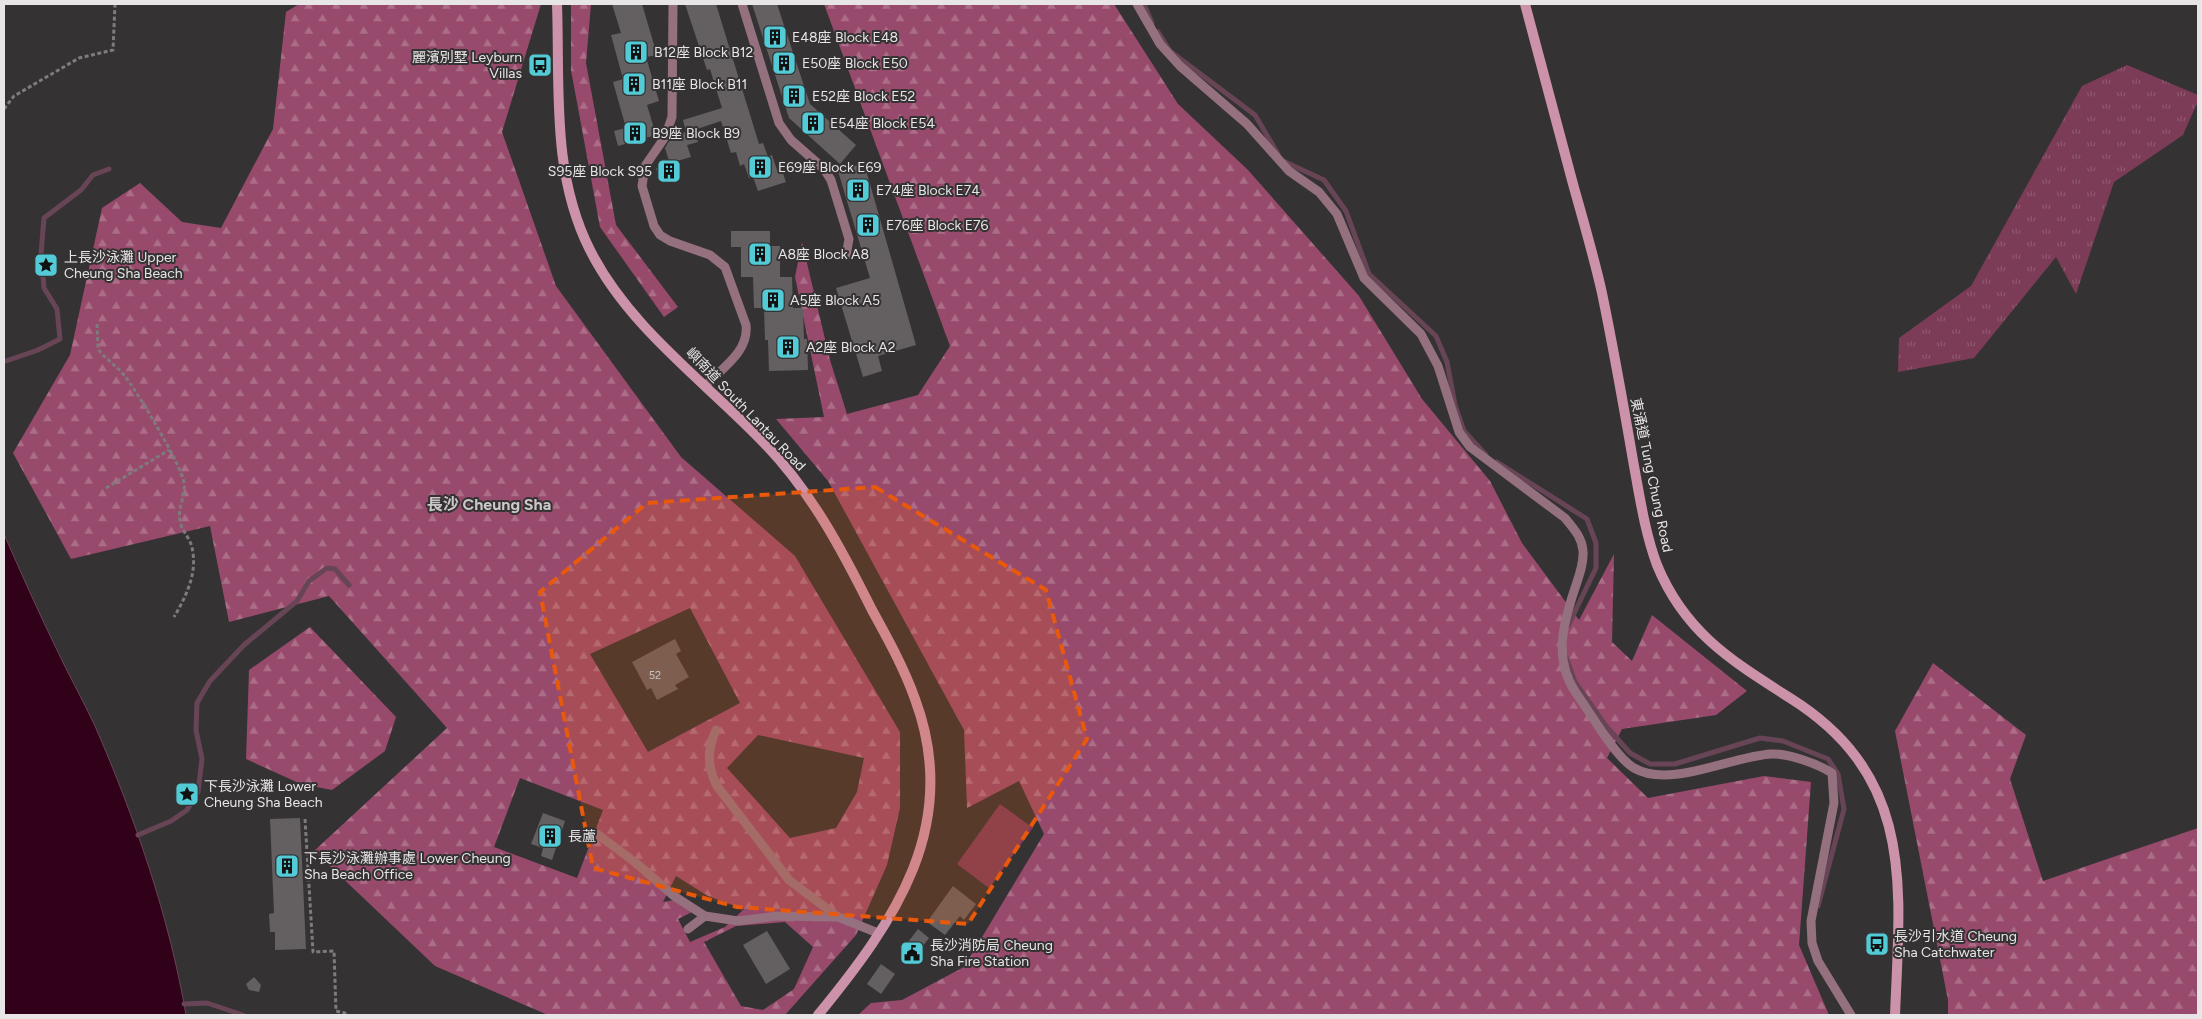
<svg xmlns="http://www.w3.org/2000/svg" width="2202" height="1019" font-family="Figtree,'Noto Sans TC',sans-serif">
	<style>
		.grass { fill: url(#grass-tufts) }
		.forest { fill: url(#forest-firs); fill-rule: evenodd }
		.park { fill: #7c3c58 }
		.water { fill: #310019; stroke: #684556 }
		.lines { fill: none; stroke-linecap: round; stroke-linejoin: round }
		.stream { stroke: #684556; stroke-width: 5 }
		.building { fill: #646061 }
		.path { stroke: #7e7b7c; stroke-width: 3; stroke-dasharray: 4 2.5; stroke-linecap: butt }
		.service { stroke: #95707e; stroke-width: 9 }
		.secondary { stroke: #cc92a9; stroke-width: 10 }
		.marked { fill: #e8590c; fill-opacity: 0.2; stroke: #e8590c; stroke-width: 4; stroke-dasharray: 10 6; stroke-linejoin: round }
		.labels { text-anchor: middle; stroke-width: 4; stroke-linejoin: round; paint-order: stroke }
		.number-label { font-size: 11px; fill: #c7c4c5 }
		.poi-label { font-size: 14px; fill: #e8e5e6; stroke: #353233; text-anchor: start }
		.street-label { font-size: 14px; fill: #e8e5e6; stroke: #353233 }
		.quarter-label { font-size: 16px; font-weight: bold; fill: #ccc7c9; stroke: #353233 }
	</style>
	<defs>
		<pattern id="grass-tufts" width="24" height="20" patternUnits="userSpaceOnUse" patternTransform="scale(1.25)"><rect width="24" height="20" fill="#7c3c58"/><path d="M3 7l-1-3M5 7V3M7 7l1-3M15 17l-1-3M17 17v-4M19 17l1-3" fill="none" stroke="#8f5870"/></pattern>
		<pattern id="forest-firs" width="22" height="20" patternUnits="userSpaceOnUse" patternTransform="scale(1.25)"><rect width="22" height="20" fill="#984a6c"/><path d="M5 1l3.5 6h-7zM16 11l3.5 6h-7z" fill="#ab6d88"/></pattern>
	</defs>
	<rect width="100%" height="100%" fill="#353233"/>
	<!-- grass -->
	<path class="grass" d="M2127 65 2198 95V101L2183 135 2114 182 2076 294 2056 257 1974 358 1898 372 1899 338 1971 286 2082 86Z"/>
	<!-- forest -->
	<path class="forest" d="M299 4H541L502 132 556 286 681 457 795 556 900 732V808L887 865 856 935 785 1015H548L435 966 314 851 447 728 329 596 229 622 210 526 71 559 13 453 70 355 102 208 140 183 182 222 221 228 273 129 286 12ZM690 608 740 703 648 752 590 654ZM758 735 864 758 857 792 836 828 790 838 727 768ZM520 778 603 810 577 878 494 847ZM676 876 708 896 744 909 725 927 690 942 678 919 692 912 685 898 663 902ZM785 922 813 947 794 989 763 1010 741 1006 704 942 736 926Z
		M571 4H591L586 63 616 225 678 307 664 317 600 227 571 70Z
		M824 4H1114L1178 104 1248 170 1359 296 1422 399 1490 481 1522 543 1579 620 1614 554 1612 642 1632 661 1652 615 1747 691 1716 715 1622 729 1607 758 1648 798 1764 776 1811 782 1799 945 1829 1015H858L871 1003 902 1000 964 967 1044 834 1019 781 967 808 964 730 828 481 776 419 824 417 795 277 802 242 830 360 847 414 918 395 950 346Z
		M310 627 396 717 385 751 332 790 301 784 246 759 249 670Z
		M1933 663 2026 735 2010 779 2043 881 2198 828V1015H1948V1000L1895 731Z"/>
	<!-- park -->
	<path class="park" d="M1000 804 1033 828 989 888 957 864Z"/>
	<!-- water -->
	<path class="water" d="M4 534C21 573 38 611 56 648 68 674 83 700 95 726 135 818 169 916 186 1015H4Z"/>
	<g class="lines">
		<!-- stream -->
		<path class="stream" d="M1144 4 1152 23
			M1158 32 1170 51 1255 115 1278 154
			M1283 161 1324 180 1346 211 1369 274 1436 336 1447 362 1455 405 1464 431 1486 455
			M6 361 38 350 60 339 57 309 44 288 41 254 44 218 81 190 93 175 109 169
			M1497 462 1587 519 1596 543V568L1568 626
			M1566 657 1575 682 1606 726 1630 753 1650 764H1675L1760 738 1783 741 1828 759 1838 774 1844 809 1818 906
			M138 835 171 821 187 810 198 792 202 759 196 730 197 703 210 681 244 645 297 601 309 581 327 568 335 569 349 585
			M184 1004 207 1003 243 1015"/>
	</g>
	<!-- building -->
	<path class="building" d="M612 4H642L657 55 646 57 659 101 647 105 656 135 618 146 614 131 626 128 613 82 623 79 611 35 621 33Z
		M685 4H716L759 144 763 143 768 157 772 155 777 170 781 168 786 182 758 191 753 177 749 178 744 164 740 166 736 152 731 153 721 121 694 130 698 142 687 145 691 157 677 161 681 174 660 180 656 168 670 164 665 148 672 136 686 132 683 120 722 108 710 69 707 70Z
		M752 4H777L810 104 856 145 840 164 789 118Z
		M864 163 916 345 878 356 882 371 863 377 836 288 870 278 838 171Z
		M731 231H770V246H780V277H792L793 308H803L804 339H807L808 370 769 371 768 340H765L764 308H754L753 277H741V247H731Z
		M675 639 681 651 676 654 689 677 675 685 678 689 657 700 651 688 647 690 632 662Z
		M543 813 565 821 552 860 541 856 543 848 531 844Z
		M300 818 306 949 275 950V932H270L269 914 274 913 270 819Z
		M953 886 976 904 964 920 960 916 945 935 927 922Z
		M918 929 929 938 916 955 905 946Z
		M767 931 790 969 766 984 743 945Z
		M881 964 895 974 881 994 867 984Z
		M254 977 261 985 259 992 249 990 246 984Z"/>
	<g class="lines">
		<!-- path -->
		<path class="path" d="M4 109 14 96 79 58 113 50 115 4
			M97 324 98 349C106 360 119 367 127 379 139 395 182 466 184 483 186 496 177 508 180 521 181 529 188 536 191 544 199 570 187 595 174 617
			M106 488 169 450
			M305 819 313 952 334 951 336 1011 345 1013V1015"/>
		<!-- service -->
		<path class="service" d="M673 4 672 117 665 137 645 166 642 186 654 226 660 235 670 241 710 255 725 267 746 325C749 352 722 368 705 386
			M742 4 779 123 791 140 824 169 831 180 849 239 846 256
			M1137 4 1160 44 1180 66 1247 124 1289 171 1319 192 1337 214 1364 278 1421 334 1438 366 1459 432 1470 447 1565 518C1573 528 1582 537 1583 551 1584 563 1579 576 1575 588 1563 624 1553 659 1576 693 1590 712 1615 757 1634 768 1670 789 1732 756 1771 754 1788 753 1818 764 1832 773L1834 803 1811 921 1812 943 1818 961 1851 1015
			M716 730C707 750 707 766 717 786L789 880 838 917 878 933
			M597 834 636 863 674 896 705 916
			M688 929 705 916 738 921 777 916 838 917"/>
		<!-- secondary -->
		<path class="secondary" d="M557 4C560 87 551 173 590 250 629 328 706 382 765 444 812 493 842 550 872 610 888 639 904 668 915 699 962 825 895 921 818 1015
			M1525 4C1541 64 1557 124 1573 184 1583 220 1594 257 1602 293 1614 351 1624 408 1634 466 1640 498 1645 533 1657 565 1685 633 1732 661 1790 698 1916 777 1900 887 1895 1015"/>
	</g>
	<!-- marked area -->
	<path class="marked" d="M875 487 1046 590 1087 739 968 924 737 907 593 868 540 592 647 503Z"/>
	<!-- icons -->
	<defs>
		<g id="building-square" transform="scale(1.25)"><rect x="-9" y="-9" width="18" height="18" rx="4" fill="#52cbd7" stroke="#353233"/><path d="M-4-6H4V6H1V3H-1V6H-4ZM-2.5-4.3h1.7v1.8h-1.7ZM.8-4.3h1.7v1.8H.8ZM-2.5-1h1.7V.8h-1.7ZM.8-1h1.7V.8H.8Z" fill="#111"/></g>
		<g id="bus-square" transform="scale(1.25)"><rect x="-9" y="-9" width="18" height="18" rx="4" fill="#52cbd7" stroke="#353233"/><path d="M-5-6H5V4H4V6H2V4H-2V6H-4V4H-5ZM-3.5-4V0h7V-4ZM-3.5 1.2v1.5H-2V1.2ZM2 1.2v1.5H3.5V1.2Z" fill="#111"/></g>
		<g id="sight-square" transform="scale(1.25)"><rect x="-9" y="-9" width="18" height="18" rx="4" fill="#52cbd7" stroke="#353233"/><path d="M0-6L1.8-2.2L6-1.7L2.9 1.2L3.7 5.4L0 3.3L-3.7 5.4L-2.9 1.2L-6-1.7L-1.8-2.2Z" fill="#111"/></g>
		<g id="civic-square" transform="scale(1.25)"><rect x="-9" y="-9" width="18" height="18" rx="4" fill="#52cbd7" stroke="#353233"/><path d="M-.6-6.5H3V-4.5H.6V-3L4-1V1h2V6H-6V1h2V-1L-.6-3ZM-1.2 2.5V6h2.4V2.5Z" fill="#111"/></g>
	</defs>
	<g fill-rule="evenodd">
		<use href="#building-square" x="775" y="37"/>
		<use href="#building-square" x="636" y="52"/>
		<use href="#building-square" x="784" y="63"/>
		<use href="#bus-square" x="540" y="65"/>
		<use href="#building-square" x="634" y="84"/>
		<use href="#building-square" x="794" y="96"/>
		<use href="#building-square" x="813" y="123"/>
		<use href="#building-square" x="635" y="133"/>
		<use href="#building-square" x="760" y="167"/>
		<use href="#building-square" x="669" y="171"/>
		<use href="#building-square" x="858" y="190"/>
		<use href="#building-square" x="868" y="225"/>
		<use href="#building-square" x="760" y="254"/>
		<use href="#sight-square" x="46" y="265"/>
		<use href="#building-square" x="773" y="300"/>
		<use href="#building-square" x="788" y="347"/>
		<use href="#sight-square" x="187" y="794"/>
		<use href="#building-square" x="550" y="836"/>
		<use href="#building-square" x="287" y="866"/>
		<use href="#bus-square" x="1877" y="944"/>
		<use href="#civic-square" x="912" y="953"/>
	</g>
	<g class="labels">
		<!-- number labels -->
		<g class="number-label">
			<text x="655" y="679">52</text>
		</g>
		<!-- poi labels -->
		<g class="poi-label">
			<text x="792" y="42">E48座 Block E48</text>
			<text x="654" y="57">B12座 Block B12</text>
			<text x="522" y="62" text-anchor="end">麗濱別墅 Leyburn<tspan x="522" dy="16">Villas</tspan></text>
			<text x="802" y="68">E50座 Block E50</text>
			<text x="652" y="89">B11座 Block B11</text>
			<text x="812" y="101">E52座 Block E52</text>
			<text x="830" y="128">E54座 Block E54</text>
			<text x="652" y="138">B9座 Block B9</text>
			<text x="778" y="172">E69座 Block E69</text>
			<text x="652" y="176" text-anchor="end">S95座 Block S95</text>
			<text x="876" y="195">E74座 Block E74</text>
			<text x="886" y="230">E76座 Block E76</text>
			<text x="778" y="259">A8座 Block A8</text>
			<text x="64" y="262">上長沙泳灘 Upper<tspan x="64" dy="16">Cheung Sha Beach</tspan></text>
			<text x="790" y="305">A5座 Block A5</text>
			<text x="806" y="352">A2座 Block A2</text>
			<text x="204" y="791">下長沙泳灘 Lower<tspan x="204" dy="16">Cheung Sha Beach</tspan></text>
			<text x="568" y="841">長蘆</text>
			<text x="304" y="863">下長沙泳灘辦事處 Lower Cheung<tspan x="304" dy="16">Sha Beach Office</tspan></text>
			<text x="1894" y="941">長沙引水道 Cheung<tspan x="1894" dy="16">Sha Catchwater</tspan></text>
			<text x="930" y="950">長沙消防局 Cheung<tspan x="930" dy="16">Sha Fire Station</tspan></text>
		</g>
		<!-- street labels -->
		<g class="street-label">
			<text transform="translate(746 409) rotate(46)" y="5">嶼南道 South Lantau Road</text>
			<text transform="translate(1652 475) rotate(78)" y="5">東涌道 Tung Chung Road</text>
		</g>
		<!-- quarter labels -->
		<g class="quarter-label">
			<text x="489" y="510">長沙 Cheung Sha</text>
		</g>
	</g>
	<!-- border -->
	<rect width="2202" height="1019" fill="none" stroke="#e8e5e6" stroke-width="10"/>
</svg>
